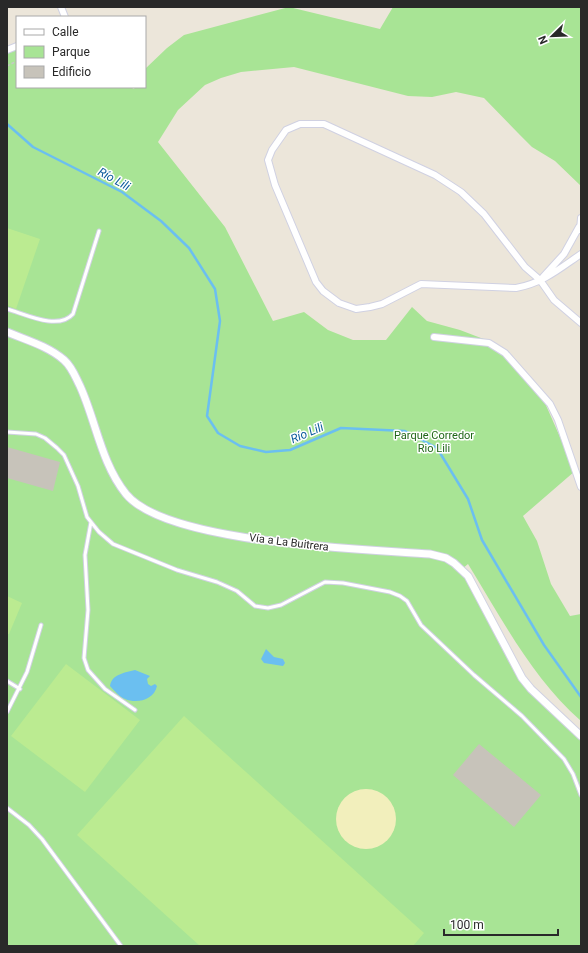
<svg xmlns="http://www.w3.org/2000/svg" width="588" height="953" font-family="Roboto,sans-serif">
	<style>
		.green { fill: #a8e495 }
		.sand { fill: #f2efbc }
		.pitch { fill: #bbeb91 }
		.water { fill: #6bbff0 }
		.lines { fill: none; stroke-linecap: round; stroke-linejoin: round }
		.stream { stroke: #6bbff0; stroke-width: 2.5 }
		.building { fill: #c7c3ba }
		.service-casing { stroke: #d0d1e2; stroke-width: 5 }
		.minor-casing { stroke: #d0d1e2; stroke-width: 8 }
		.tertiary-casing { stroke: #d0d1e2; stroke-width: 9 }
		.path { stroke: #c7c7c7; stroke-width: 1.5; stroke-dasharray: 3 2; stroke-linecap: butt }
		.service { stroke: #fff; stroke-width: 3 }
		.minor { stroke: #fff; stroke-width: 6 }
		.tertiary { stroke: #fff; stroke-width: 7 }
		.labels { text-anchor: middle; stroke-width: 3; stroke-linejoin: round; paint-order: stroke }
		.park-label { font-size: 11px; fill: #206718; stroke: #fff }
		.street-label { font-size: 11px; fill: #292929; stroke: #fff }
		.water-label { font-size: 12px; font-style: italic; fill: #0b5a9b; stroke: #fff }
	</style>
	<rect width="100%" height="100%" fill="#ece6da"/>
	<!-- green -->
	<path class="green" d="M289 7 380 29 393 7H581V186L555 161 532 147 518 133 484 98 456 92 432 97 408 96 294 67 241 72 221 78 205 85 178 110 158 142 225 227 273 321 304 312 328 330 353 340H386L412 307 427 321 460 330 494 343 541 394 575 471 523 516 537 541 551 584 570 616 581 614V721C532 678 502 619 468 564L462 569 522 678 581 736V946H7V50L17 46V87H130L134 89 135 87H145V69L167 48 184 35Z"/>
	<!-- sand -->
	<path class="sand" d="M336 819a30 30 0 1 1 60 0a30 30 0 1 1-60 0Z"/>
	<!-- pitch -->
	<path class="pitch" d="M7 228 40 239 16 309 7 305Z
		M7 596 22 603 9 634H7Z
		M66 664 140 720 85 792 11 736Z
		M184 716 424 933 413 946H200L77 835Z"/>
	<!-- water -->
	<path class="water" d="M266 649 274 657 283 659 285 663 283 666 264 663 261 659Z
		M135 670 150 676 147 679 148 684 151 686 155 684 157 686C154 700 137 704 125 699 119 697 114 690 110 686 112 674 124 673 135 670Z"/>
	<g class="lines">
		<!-- stream -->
		<path class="stream" d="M7 124 33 147 122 192 161 221 189 248 215 289 220 321 207 416 218 433 240 446 266 452 290 450 341 428 405 431 437 448 468 499 482 540 544 645 581 697"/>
	</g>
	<!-- building -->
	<path class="building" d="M7 447 60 462 53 491 7 478Z
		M479 744 541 795 514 827 453 775Z"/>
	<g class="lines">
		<!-- service casing -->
		<g class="service-casing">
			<path id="service" d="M7 309C25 314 58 331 73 314L99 231
				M7 432 36 434 45 438 57 448 64 455 78 486 87 517 99 532 113 544 177 570 217 582 237 591 255 606 268 608 281 605 325 582 343 583 390 592 400 596 407 601 421 625 474 675 522 716 564 759 573 774 581 795
				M91 522 85 555 88 610 84 658 88 670 105 689 135 710
				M7 681 20 689
				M7 712 27 672 41 625
				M7 808 29 825 42 839 121 946"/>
		</g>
		<!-- minor casing -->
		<g class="minor-casing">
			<path id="minor" d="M61 7 65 17
				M7 50 17 46
				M580 230 581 218
				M581 254C559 269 543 283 516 288L421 284 382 304 370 307 356 309 339 303 323 291 316 282 275 185 268 160 272 150 286 130 300 124H324L435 175 461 192 484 214 525 267 540 280 554 300 581 323
				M543 277 564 254 579 227
				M434 337 489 343 505 353 550 404 558 420 581 487"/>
		</g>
		<!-- tertiary casing -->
		<g class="tertiary-casing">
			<path id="tertiary" d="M7 332C26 340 48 346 64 360 72 367 75 376 80 386 96 421 101 463 126 494 167 544 365 549 430 554L446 558 454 563 468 576 522 678 531 689 581 736"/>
		</g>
		<!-- path -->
		<path class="path" d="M7 66 17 61"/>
		<!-- service -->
		<use href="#service" class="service"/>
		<!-- minor -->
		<use href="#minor" class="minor"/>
		<!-- tertiary -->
		<use href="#tertiary" class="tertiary"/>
	</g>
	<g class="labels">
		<!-- park labels -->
		<g class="park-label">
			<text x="434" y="439">Parque Corredor<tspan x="434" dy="13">Rio Lili</tspan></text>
		</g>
		<!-- street labels -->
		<g class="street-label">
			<text transform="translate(289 542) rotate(7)" y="4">Vía a La Buitrera</text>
		</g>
		<!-- water labels -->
		<g class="water-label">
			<text transform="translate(114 179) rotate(29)" y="4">Río Lili</text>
			<text transform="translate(307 433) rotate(-23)" y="4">Río Lili</text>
		</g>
	</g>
	<!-- border -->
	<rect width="588" height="953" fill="none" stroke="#292929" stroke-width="16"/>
	<!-- legend -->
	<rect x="16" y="16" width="130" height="72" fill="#ffffff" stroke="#a9a9a9"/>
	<rect x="24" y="29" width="20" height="6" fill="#ffffff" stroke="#a9a9a9"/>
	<text x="52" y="36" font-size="12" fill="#292929">Calle</text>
	<rect x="24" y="46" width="20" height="12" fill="#a8e495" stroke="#a9a9a9"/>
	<text x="52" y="56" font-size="12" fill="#292929">Parque</text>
	<rect x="24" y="66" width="20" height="12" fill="#c7c3ba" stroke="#a9a9a9"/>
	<text x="52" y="76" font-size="12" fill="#292929">Edificio</text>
	<!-- north arrow -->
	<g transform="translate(552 36) rotate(247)" stroke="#ffffff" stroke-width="3" paint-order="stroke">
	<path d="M0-3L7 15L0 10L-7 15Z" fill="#292929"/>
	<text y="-6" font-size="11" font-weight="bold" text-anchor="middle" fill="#292929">N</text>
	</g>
	<!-- scale -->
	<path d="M444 929v6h114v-6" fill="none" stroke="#292929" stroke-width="2"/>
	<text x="450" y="929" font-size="12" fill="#292929" stroke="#ffffff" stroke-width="3" paint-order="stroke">100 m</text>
</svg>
